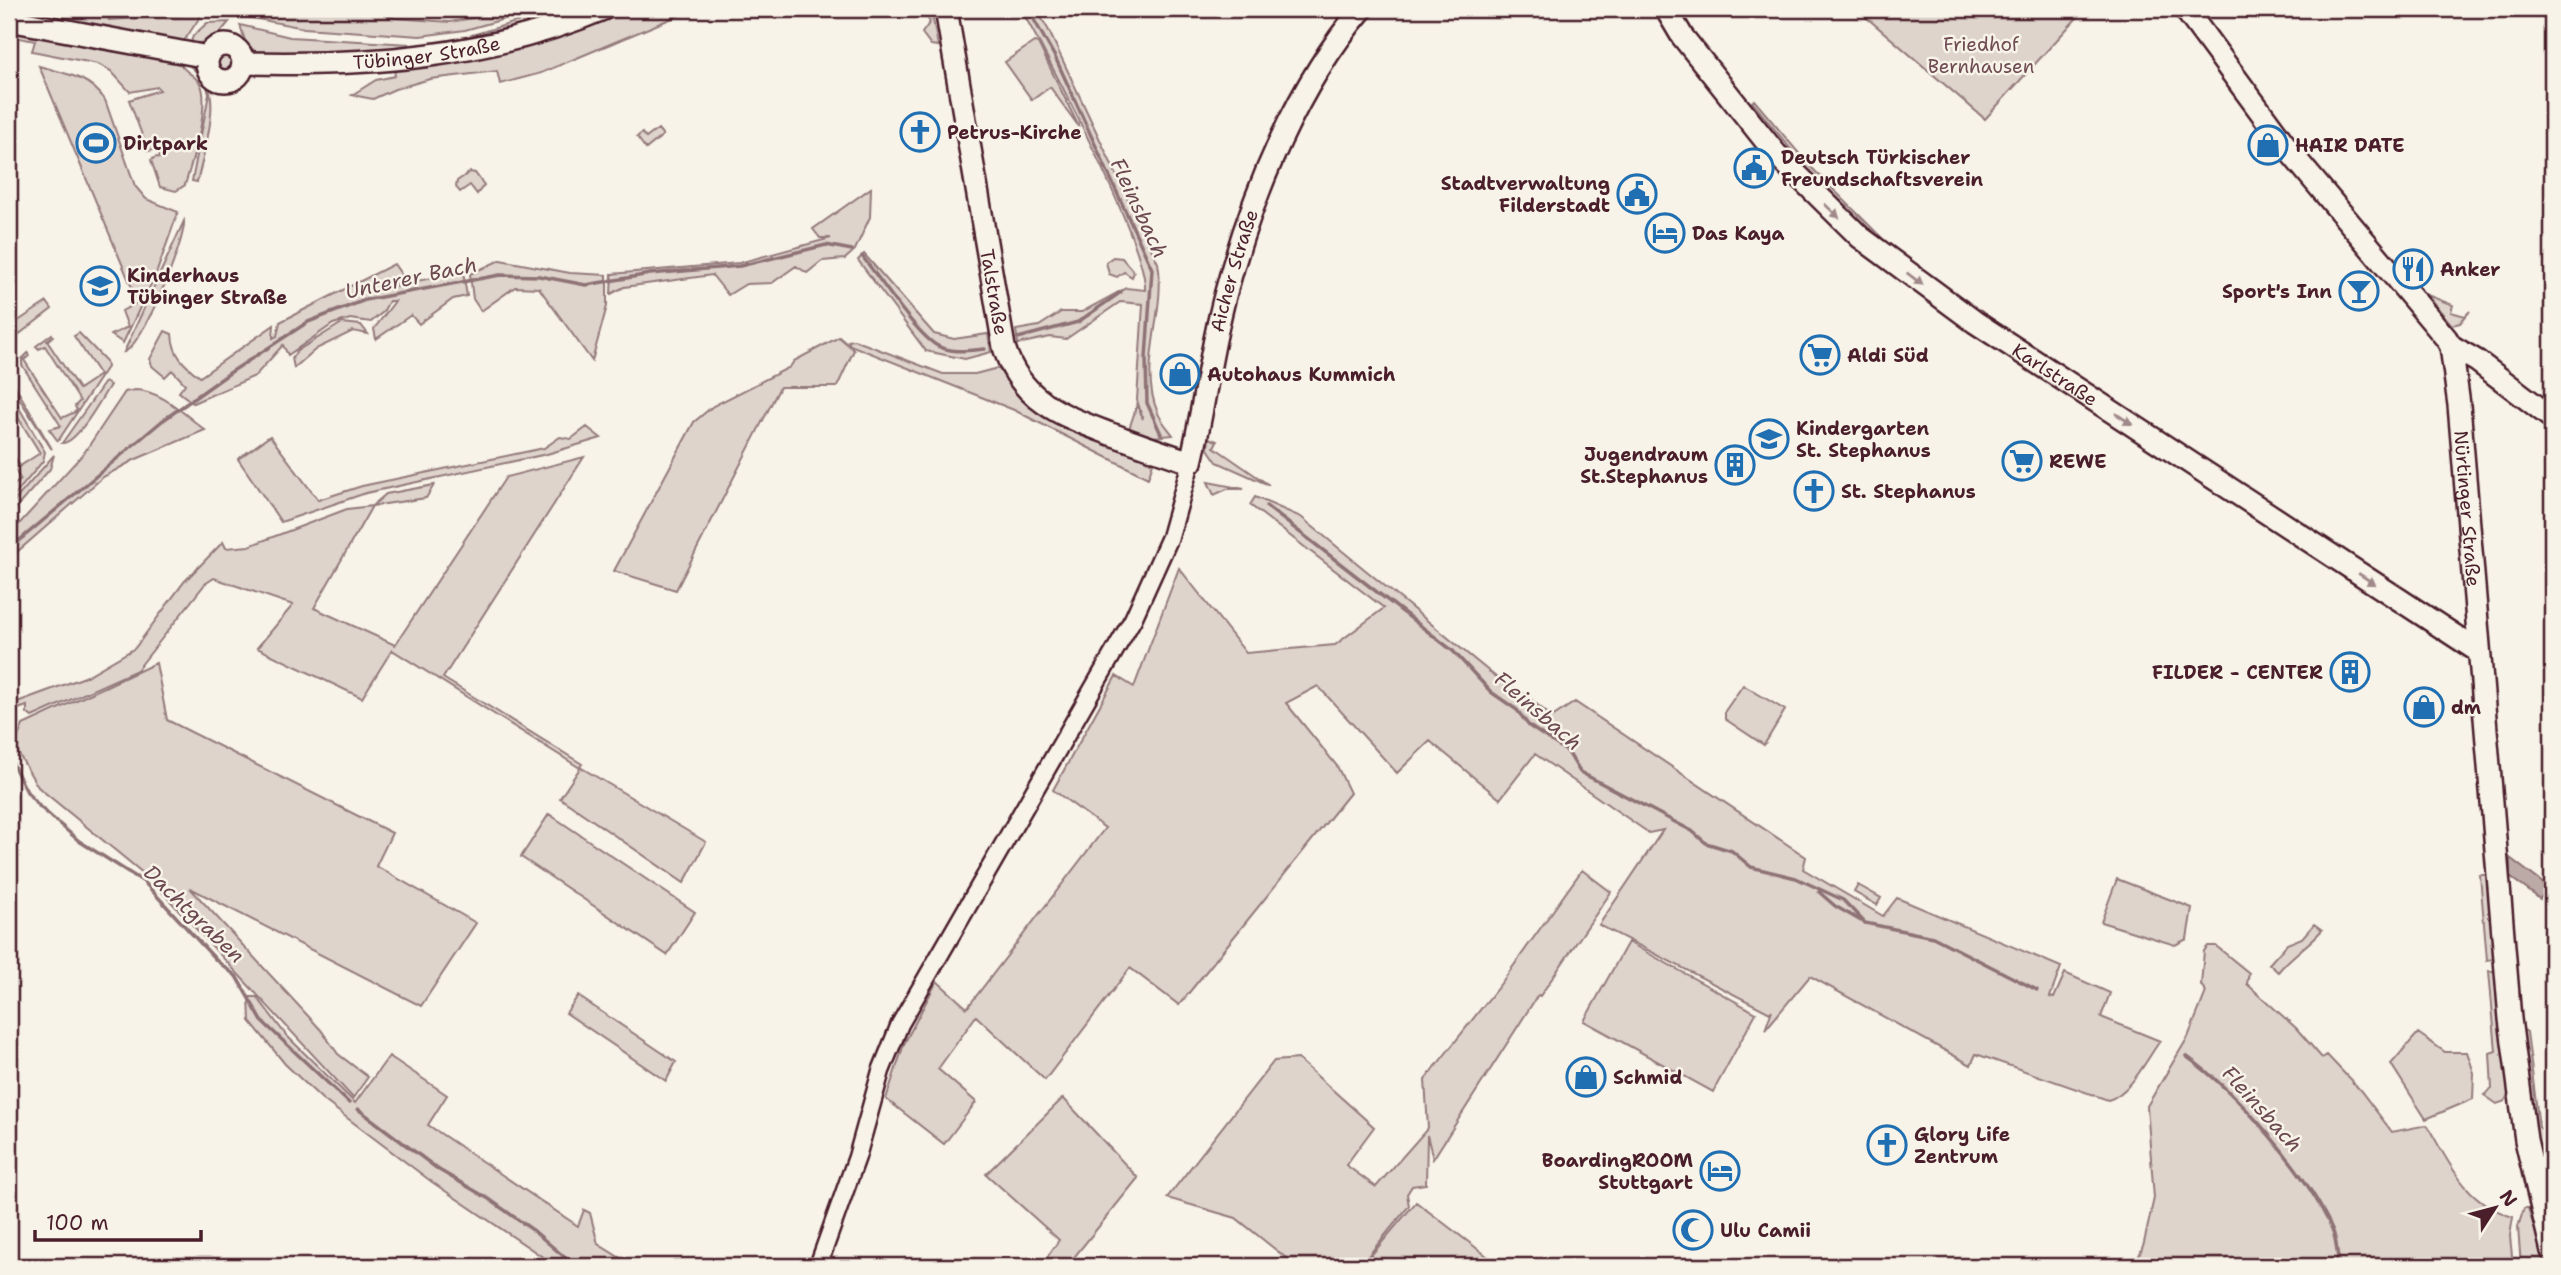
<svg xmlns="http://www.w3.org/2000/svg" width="2561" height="1275" font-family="'Shantell Sans',sans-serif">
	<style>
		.green { fill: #ded4cc; stroke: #947a7c; stroke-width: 2 }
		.water { fill: #bcaaa7; stroke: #8e7275; stroke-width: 2 }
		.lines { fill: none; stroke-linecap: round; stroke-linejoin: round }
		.stream { stroke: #8e7275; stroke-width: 3.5 }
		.minor-casing { stroke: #4a1f2b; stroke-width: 21 }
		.major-casing { stroke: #4a1f2b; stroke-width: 26 }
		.minor { stroke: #f7f3e8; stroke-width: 16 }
		.major { stroke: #f7f3e8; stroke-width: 21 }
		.oneway { fill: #a0898a }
		.labels { text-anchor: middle; stroke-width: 5; stroke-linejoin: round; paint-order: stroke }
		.park-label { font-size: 19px; fill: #6f4c53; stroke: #f7f3e8 }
		.street-label { font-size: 19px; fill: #4a1f2b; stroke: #f7f3e8 }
		.poi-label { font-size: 19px; font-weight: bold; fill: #4a1f2b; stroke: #f7f3e8; text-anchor: start }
		.water-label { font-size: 21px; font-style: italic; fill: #6c4950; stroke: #f7f3e8 }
	</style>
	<rect width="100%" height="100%" fill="#f7f3e8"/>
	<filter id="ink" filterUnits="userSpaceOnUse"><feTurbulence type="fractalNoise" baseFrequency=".0143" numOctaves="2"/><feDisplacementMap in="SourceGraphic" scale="14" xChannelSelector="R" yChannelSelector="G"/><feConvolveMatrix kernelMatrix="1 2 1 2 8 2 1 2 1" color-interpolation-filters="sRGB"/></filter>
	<g filter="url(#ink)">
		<!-- green -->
		<path class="green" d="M9 9H161L107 13 109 20 202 14 182 44 9 12Z
			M239 9H371L395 18 450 22 490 15 499 9H540L465 30 420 36 304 28 242 16Z
			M560 9H588L467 40 465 37Z
			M620 9H694L541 73 500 84 497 71 430 79 395 89 373 99 352 95 376 80 395 76 394 68 588 23Z
			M920 9H931L938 46 931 45 922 33 930 22Z
			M1021 9H1036L1048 29 1158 263C1167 311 1137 366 1158 413 1161 421 1168 428 1173 435L1153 437 1129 429 1137 405 1143 419 1137 400 1143 304 1120 302 1066 339 1050 337 1018 344 1016 330 1039 326 1061 312H1082L1126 288 1145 290C1148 246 1047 56 1021 9Z
			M1862 9H2083L2084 10 1985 119 1859 11Z
			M229 22 214 40 190 45 193 36 207 23Z
			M240 25 290 37 410 44 373 52 259 54 246 44Z
			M9 30 97 49 179 61C183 73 196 74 201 85 210 107 192 162 185 185L176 191 160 187 151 160 156 157 160 158 158 149 148 151 129 100 160 90 157 87 130 92 111 71 98 64 32 51 35 41 9 36Z
			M1034 42 1038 43 1079 127 1050 87 1032 100 1005 62Z
			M214 63a11 11 0 1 1 22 0a11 11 0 1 1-22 0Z
			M188 64C230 78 204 151 197 182L192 181 209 94 205 80Z
			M39 66C66 74 89 76 105 100L135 186 146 199 178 212 156 274 123 343 111 335 128 327 122 311 138 302Z
			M1754 100 1807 163 1892 248H1887L1803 164 1752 102Z
			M658 129 663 135 646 149 637 137 642 133 646 138Z
			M470 172 475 173 484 185 477 194 470 185 460 192 456 187 457 181Z
			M871 188 870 217 855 250 845 259 822 261 807 273 796 266 772 283 746 284 728 295 712 275 624 287 611 294 612 274 739 263 831 238H820L813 229Z
			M184 221C186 240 142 347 124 352Z
			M864 254 934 334 954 339 988 334 991 352 965 359 926 351 858 260Z
			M1113 257 1122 258 1134 272 1132 277 1124 272 1117 277 1109 274 1106 262Z
			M500 260 570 273 607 275V306L592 361 539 288 515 287 481 311 473 299 470 274Z
			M394 264 401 274 396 287 403 285 406 277 417 281 463 272 467 296 453 299 419 324 411 315 376 339 374 329 395 301H389L383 312 371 322 350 319 333 324 288 355 283 345 255 376 193 403 179 392 185 384 172 370 165 377 152 366 150 359 165 331 172 334C173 355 184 365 200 377L274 325 273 338 277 336 280 322Z
			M2427 295 2453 305 2451 312 2465 316 2470 311 2460 323 2452 325Z
			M47 302 52 309 9 342V327Z
			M342 323 361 325 368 334 353 331 316 349 294 368 292 358 297 351Z
			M79 333 106 361 107 367 58 441 49 429 61 426 22 365V359L28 353 29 356 24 360 62 418 77 411 75 406 80 401 45 346 39 349 36 346 52 334 53 336 47 341 79 389 100 375 74 336Z
			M839 337 854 350 837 387H780L676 590 614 571 694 422 713 406 790 367 794 361Z
			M854 340 943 374H975L998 368 1021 399 1043 417 1153 463 1148 478 1014 410 850 345 848 341Z
			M105 382 110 385C101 399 77 444 62 443Z
			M10 384 15 386 52 449 51 448Z
			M135 390C161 390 185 415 205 430L134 460 103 477 9 559V535L84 453 125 392Z
			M9 391 45 452 43 461 9 502V488L21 480 9 461V449L20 466 40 453 9 403Z
			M587 427 601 438 547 454 366 493 281 522 238 459 270 436 318 500 362 486 544 448 560 437 571 439Z
			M1209 438 1217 441 1214 447 1269 485 1217 462 1208 449Z
			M54 455 50 469 9 516V507Z
			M584 457 443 678 582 764 580 767 706 842 684 883 560 798 580 768 392 650 362 698 257 648 293 605 214 578 205 584 137 670 32 717 27 713V706L9 712V705L85 677 135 648 184 582 223 542 226 548 249 546 347 509 372 506 386 494 434 485 426 498 372 506 314 608 395 645 506 477Z
			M1208 482 1244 489H1227L1214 495Z
			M1255 497 1301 517 1508 687 1518 689 1552 717 1575 702 1806 857 1803 869 1883 916 1897 898 2061 967 2050 997 2054 998 2065 973 2110 993 2101 1017 2160 1041C2146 1060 2131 1093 2108 1100L1976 1054 1971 1065 1810 976 1765 1030 1772 1010 1770 1013 1599 925 1663 830 1649 833 1535 754 1500 799 1430 741 1397 773 1318 686 1286 703 1337 766 1350 793 1179 1005 1130 968 1045 1080 976 1016 938 1069 976 1102 944 1144 886 1099 904 1044 937 981 967 1008 1105 828 1053 790 1116 676 1134 687 1179 568 1246 653 1335 645 1384 608 1250 505Z
			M156 663 167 720 392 833 376 866 476 923 421 1006 190 888 321 1030 338 1054 368 1077 353 1098 149 878 38 787 14 746 23 725Z
			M1743 685 1785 710 1764 745 1725 719V711Z
			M549 814 695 912 667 955 521 857Z
			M1582 870 1611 892 1540 996 1538 995 1433 1159 1427 1135 1426 1184 1412 1186 1407 1194 1409 1206 1360 1266H1296L1236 1218 1167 1198 1274 1061 1298 1059 1374 1127 1346 1165 1376 1187 1428 1128 1425 1080 1502 982Z
			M2480 875H2489L2495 959 2487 960Z
			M2117 879 2192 908 2187 939 2175 945 2101 922Z
			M1858 885 1881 898 1877 905 1854 892Z
			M2314 924 2322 930C2308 946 2292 955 2278 972L2269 964 2287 944 2302 938Z
			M1628 942 1756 1013 1713 1092 1584 1021Z
			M2208 946H2216L2249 973 2247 984 2296 1028 2322 1058 2327 1055 2360 1090 2392 1132 2427 1125C2451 1166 2465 1202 2513 1217L2510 1236 2513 1266H2135L2144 1243 2154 1198 2147 1106 2188 1037 2206 992 2201 985 2204 951Z
			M2489 971H2497L2509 1092 2505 1101 2497 1104 2484 1095 2492 1089 2490 1053 2496 1051Z
			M578 996 676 1062 666 1081 566 1013Z
			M249 997H257L286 1035 355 1103 389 1056 447 1095 428 1125 578 1226 584 1210 590 1213 598 1244 633 1266H556L432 1182 322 1099 285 1064 250 1021Z
			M2521 1028 2527 1032 2539 1127 2552 1138V1228L2544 1201Z
			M2418 1033 2445 1052H2467L2474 1073 2473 1099 2426 1119 2391 1064Z
			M1063 1098 1138 1178 1067 1266H1041L1059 1240 986 1174Z
			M1416 1202 1500 1266H1362Z
			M2524 1208H2528L2546 1266H2521L2518 1227Z"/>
		<!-- water -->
		<path class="water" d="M2510 858 2548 887 2540 899 2510 877Z"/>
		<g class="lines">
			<!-- stream -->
			<path class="stream" d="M1028 9 1056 59 1152 269 1146 358 1147 403 1161 434
				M862 256C880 279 915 332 936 345 950 354 971 350 985 349
				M1018 338 1078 322 1121 292
				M1266 506 1453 651 1491 692 1517 710 1529 726 1568 752 1580 772 1692 831 1706 843 1732 851 1751 867 1796 878 1843 900 1865 923 1933 937 2037 990
				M9 549 162 421 231 372 308 322 365 300 500 275 539 276 586 285 650 274 740 266 826 245 852 250
				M9 757 27 792 40 807 79 841 144 882 217 961 236 976 262 1021 349 1103
				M1819 892 1835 906 1861 921
				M2186 1056C2238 1093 2305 1170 2332 1229 2337 1240 2337 1255 2339 1266
				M358 1109 439 1170 489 1199 534 1231 575 1266"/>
			<!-- minor casing -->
			<g class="minor-casing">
				<path id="minor" d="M818 1266 857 1157 881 1071 900 1024 1133 619 1170 537 1191 462"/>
			</g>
			<!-- major casing -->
			<g class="major-casing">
				<g id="major">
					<path id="s1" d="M946 9 1004 347C1020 400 1061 415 1108 433 1136 443 1163 453 1191 462 1205 404 1211 343 1228 285 1254 190 1298 84 1362 9"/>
					<path id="s2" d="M1666 9 1682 36 1776 154 1860 237 1975 322 2478 651"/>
					<path id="s3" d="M2185 9 2291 153 2446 338 2451 346 2459 405 2510 1019 2526 1140 2552 1251"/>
					<path d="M9 20 208 57"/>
					<circle cx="225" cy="63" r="18"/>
					<path id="s4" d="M243 63C368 66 487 58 603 9"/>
					<path d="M2451 346 2477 361 2552 418"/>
				</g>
			</g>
			<!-- minor -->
			<use href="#minor" class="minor"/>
			<!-- major -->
			<use href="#major" class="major"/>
		</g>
		<!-- one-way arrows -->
		<defs><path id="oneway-solid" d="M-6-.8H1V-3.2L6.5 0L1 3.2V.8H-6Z" transform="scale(1.75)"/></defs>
		<g class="oneway">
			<use href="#oneway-solid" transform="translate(1832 211) rotate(43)"/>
			<use href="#oneway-solid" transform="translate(1915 279) rotate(37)"/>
			<use href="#oneway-solid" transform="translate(2124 419) rotate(33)"/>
			<use href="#oneway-solid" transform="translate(2367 579) rotate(33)"/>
		</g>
	</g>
	<!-- icons -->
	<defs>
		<g id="church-ring" transform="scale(2.0125)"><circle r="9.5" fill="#f7f3e8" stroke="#1f6fb2" stroke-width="1.5"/><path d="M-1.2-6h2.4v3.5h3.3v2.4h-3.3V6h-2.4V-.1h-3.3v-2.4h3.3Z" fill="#1f6fb2"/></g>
		<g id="stadium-ring" transform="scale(2.0125)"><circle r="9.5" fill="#f7f3e8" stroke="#1f6fb2" stroke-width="1.5"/><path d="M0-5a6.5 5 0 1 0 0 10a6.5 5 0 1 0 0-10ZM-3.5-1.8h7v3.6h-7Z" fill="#1f6fb2"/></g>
		<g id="shop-ring" transform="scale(2.0125)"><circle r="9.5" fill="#f7f3e8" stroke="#1f6fb2" stroke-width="1.5"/><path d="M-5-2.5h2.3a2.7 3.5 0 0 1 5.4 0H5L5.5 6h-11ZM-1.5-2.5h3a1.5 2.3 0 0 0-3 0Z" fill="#1f6fb2"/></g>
		<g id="civic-ring" transform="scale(2.0125)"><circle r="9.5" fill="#f7f3e8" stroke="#1f6fb2" stroke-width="1.5"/><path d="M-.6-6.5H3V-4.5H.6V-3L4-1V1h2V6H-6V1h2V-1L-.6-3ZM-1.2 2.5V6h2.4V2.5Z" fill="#1f6fb2"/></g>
		<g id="hotel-ring" transform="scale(2.0125)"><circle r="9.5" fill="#f7f3e8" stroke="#1f6fb2" stroke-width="1.5"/><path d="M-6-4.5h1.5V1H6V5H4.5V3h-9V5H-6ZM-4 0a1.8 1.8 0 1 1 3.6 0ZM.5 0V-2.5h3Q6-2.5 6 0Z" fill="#1f6fb2"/></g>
		<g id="restaurant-ring" transform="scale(2.0125)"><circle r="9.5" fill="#f7f3e8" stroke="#1f6fb2" stroke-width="1.5"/><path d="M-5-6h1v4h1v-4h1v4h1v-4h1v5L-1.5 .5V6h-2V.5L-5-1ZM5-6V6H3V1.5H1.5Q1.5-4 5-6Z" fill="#1f6fb2"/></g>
		<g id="school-ring" transform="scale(2.0125)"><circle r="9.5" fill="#f7f3e8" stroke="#1f6fb2" stroke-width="1.5"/><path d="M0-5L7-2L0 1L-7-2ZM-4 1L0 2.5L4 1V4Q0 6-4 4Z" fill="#1f6fb2"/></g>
		<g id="bar-ring" transform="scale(2.0125)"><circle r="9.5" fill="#f7f3e8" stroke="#1f6fb2" stroke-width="1.5"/><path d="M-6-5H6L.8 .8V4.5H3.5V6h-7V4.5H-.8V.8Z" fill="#1f6fb2"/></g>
		<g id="supermarket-ring" transform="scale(2.0125)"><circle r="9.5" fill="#f7f3e8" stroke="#1f6fb2" stroke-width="1.5"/><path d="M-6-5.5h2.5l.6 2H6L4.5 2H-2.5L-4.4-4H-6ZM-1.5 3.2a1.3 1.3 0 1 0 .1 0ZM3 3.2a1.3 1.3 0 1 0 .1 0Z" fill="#1f6fb2"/></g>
		<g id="building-ring" transform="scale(2.0125)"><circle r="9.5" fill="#f7f3e8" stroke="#1f6fb2" stroke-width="1.5"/><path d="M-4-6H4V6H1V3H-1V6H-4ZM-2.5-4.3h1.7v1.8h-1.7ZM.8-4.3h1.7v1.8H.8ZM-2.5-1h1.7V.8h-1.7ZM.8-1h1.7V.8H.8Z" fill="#1f6fb2"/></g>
		<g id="mosque-ring" transform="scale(2.0125)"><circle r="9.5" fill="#f7f3e8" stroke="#1f6fb2" stroke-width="1.5"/><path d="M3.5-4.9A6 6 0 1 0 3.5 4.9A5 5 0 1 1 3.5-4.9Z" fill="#1f6fb2"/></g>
	</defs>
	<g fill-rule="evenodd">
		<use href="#church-ring" x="920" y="132"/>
		<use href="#stadium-ring" x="96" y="143"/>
		<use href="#shop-ring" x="2268" y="145"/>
		<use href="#civic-ring" x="1754" y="168"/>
		<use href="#civic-ring" x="1637" y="194"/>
		<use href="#hotel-ring" x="1665" y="233"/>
		<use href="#restaurant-ring" x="2413" y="269"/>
		<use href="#school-ring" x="100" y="286"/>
		<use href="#bar-ring" x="2359" y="291"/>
		<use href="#supermarket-ring" x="1820" y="355"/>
		<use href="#shop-ring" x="1180" y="374"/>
		<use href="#school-ring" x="1769" y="439"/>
		<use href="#supermarket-ring" x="2022" y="461"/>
		<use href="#building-ring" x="1735" y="465"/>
		<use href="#church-ring" x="1814" y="491"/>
		<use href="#building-ring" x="2350" y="672"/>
		<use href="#shop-ring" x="2424" y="707"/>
		<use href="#shop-ring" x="1586" y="1077"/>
		<use href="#church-ring" x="1887" y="1145"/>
		<use href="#hotel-ring" x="1720" y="1171"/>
		<use href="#mosque-ring" x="1693" y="1230"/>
	</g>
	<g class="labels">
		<!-- park labels -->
		<g class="park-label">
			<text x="1981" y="51">Friedhof<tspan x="1981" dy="22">Bernhausen</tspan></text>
		</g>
		<!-- street labels -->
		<g class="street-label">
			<text dy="7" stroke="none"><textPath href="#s4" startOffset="184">Tübinger Straße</textPath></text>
			<text dy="7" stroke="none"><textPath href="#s1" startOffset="768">Aicher Straße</textPath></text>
			<text dy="7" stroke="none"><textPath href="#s1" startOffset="287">Talstraße</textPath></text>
			<text dy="7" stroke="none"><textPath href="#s2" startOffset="539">Karlstraße</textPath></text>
			<text dy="7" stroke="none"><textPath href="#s3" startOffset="593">Nürtinger Straße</textPath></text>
		</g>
		<!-- poi labels -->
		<g class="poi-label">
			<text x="947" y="139">Petrus-Kirche</text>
			<text x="123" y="150">Dirtpark</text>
			<text x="2295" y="152">HAIR DATE</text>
			<text x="1781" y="164">Deutsch Türkischer<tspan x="1781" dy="22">Freundschaftsverein</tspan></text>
			<text x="1610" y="190" text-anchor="end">Stadtverwaltung<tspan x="1610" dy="22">Filderstadt</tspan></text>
			<text x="1692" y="240">Das Kaya</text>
			<text x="2440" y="276">Anker</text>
			<text x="127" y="282">Kinderhaus<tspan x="127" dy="22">Tübinger Straße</tspan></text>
			<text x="2332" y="298" text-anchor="end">Sport's Inn</text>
			<text x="1847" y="362">Aldi Süd</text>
			<text x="1207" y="381">Autohaus Kummich</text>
			<text x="1796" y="435">Kindergarten<tspan x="1796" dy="22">St. Stephanus</tspan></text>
			<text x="1708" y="461" text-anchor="end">Jugendraum<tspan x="1708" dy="22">St.Stephanus</tspan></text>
			<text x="2049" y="468">REWE</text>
			<text x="1841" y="498">St. Stephanus</text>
			<text x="2323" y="679" text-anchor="end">FILDER - CENTER</text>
			<text x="2451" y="714">dm</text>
			<text x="1613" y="1084">Schmid</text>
			<text x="1914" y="1141">Glory Life<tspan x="1914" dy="22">Zentrum</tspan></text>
			<text x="1693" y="1167" text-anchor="end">BoardingROOM<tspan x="1693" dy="22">Stuttgart</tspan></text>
			<text x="1720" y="1237">Ulu Camii</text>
		</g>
		<!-- water labels -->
		<g class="water-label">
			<text transform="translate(1139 208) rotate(65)" y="7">Fleinsbach</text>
			<text transform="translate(411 278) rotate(-12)" y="7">Unterer Bach</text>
			<text transform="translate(1538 711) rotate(41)" y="7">Fleinsbach</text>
			<text transform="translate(194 914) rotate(44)" y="7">Dachtgraben</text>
			<text transform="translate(2262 1109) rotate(48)" y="7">Fleinsbach</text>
		</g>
	</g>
	<!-- margin -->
	<rect width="2561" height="1275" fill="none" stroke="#f7f3e8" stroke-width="35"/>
	<rect x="18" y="18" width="2526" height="1240" fill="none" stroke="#4a1f2b" stroke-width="2.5" filter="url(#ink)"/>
	<!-- north arrow -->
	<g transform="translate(2495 1208) rotate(54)" stroke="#f7f3e8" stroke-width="5" paint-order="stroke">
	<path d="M0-5L12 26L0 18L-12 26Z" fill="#4a1f2b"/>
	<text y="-10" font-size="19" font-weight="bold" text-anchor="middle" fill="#4a1f2b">N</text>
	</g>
	<!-- scale -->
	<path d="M35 1230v10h166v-10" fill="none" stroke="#4a1f2b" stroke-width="3.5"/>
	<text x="46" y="1230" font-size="21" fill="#4a1f2b" stroke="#f7f3e8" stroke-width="5" paint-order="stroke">100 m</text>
</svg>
